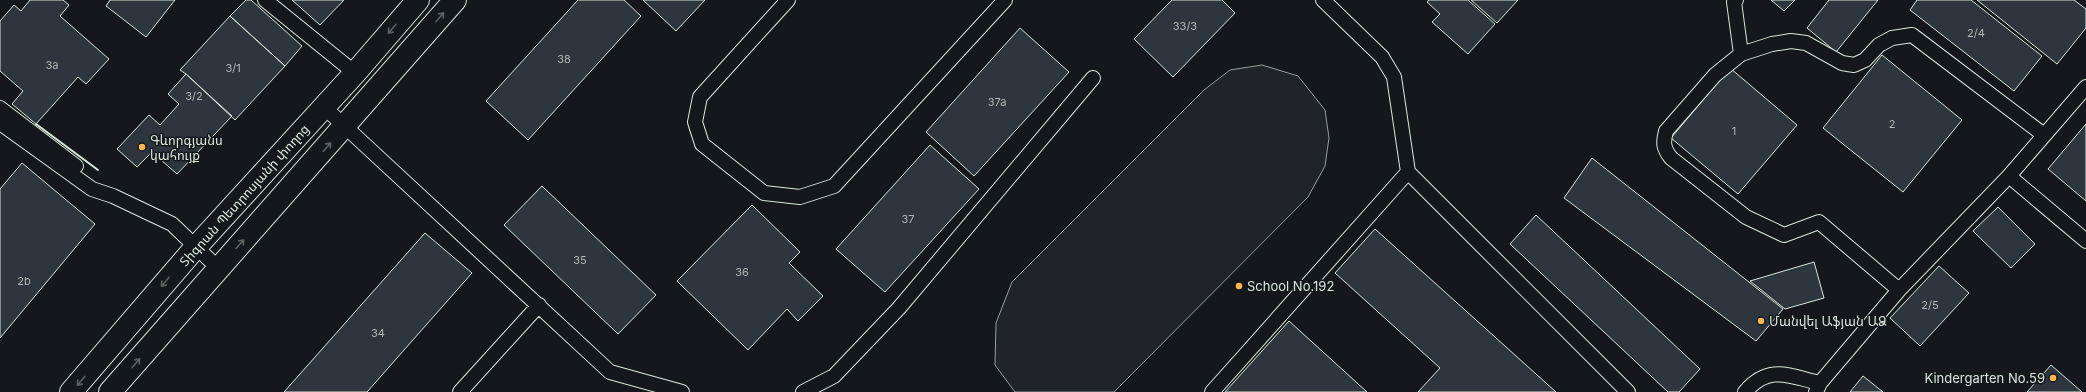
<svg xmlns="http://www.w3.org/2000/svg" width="2086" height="392" font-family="Inter,'Noto Sans Armenian',sans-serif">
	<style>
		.green { fill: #202428; stroke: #939e99 }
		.building { fill: #2c363c; stroke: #d8e6dc }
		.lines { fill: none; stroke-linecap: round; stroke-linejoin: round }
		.service-casing { stroke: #d8e6dc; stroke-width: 16 }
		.secondary-casing { stroke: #d8e6dc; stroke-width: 24 }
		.service { stroke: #14181c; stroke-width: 14 }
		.secondary { stroke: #14181c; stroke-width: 22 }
		.wall { stroke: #d8e6dc; stroke-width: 2 }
		.oneway { stroke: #59605f }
		.poi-dot { fill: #ffb74d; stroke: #14181c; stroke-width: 1.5 }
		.labels { text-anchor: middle; stroke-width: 3; stroke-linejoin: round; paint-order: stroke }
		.number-label { font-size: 11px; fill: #adbab4 }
		.poi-label { font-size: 13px; fill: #d8e6dc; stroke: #14181c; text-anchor: start }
		.street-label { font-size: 13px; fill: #d8e6dc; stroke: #14181c }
	</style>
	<rect width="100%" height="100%" fill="#14181c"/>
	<!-- green -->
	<path class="green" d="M1262 65 1298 76 1325 110 1329 138 1325 166 1308 197 1114 392H1015L995 365 996 323 1012 282 1204 90 1230 70Z"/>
	<!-- building -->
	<path class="building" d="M30 0H63L69 5 60 16 109 59 86 84 78 77 36 124 12 104 23 91 0 71V21L14 5 21 11Z
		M110 0H175L146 37 106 6Z
		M246 0H251L302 46 285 66 230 16Z
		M292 0H344L320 25Z
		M578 0H624L641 16 528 140 486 101Z
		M643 0H705L676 31Z
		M1172 0H1222L1235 13 1173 77 1134 39Z
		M1429 0H1468L1495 24 1468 54 1432 22 1440 14 1427 2Z
		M1471 0H1518L1497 23Z
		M1771 0H1795L1784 11Z
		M1829 0H1878L1836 52 1807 28Z
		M1917 0H1971L2042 56 2014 91 1910 10Z
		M1977 0H2074L2086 9V28L2057 64Z
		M230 16 285 66 235 120 186 74 180 70Z
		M1020 28 1069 72 974 176 926 132Z
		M1882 55 1962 120 1903 192 1823 128Z
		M1730 68 1797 125 1738 194 1671 138Z
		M186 74 232 116 177 174 152 152 137 167 117 149 149 115 160 125 179 104 168 94Z
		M2086 124V201L2048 169Z
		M930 145 979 189 885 292 836 249Z
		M1592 158 1783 309 1756 341 1564 198Z
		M22 163 95 224 0 338V189Z
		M542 186 656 295 618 334 504 225Z
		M752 205 800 252 789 263 823 296 798 321 787 309 748 350 677 281Z
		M1998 207 2035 244 2011 268 1973 231Z
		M1536 215 1700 369 1679 392H1668L1510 244Z
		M1375 229 1556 392H1418L1440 368 1335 273Z
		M425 233 472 273 367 392H284Z
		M1814 262 1824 298 1785 309 1750 281Z
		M1939 266 1969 293 1920 346 1890 318Z
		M1289 321 1367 392H1225Z
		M2051 365 2082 392H2027Z
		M1863 376 1883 392H1850Z"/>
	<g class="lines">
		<!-- service casing -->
		<g class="service-casing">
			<path id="service" d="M265 0 355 73
				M788 0 700 97 695 122 702 144 764 193 800 197 834 186 1005 0
				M1323 0 1382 57 1394 77 1408 172 1628 392
				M1736 0 1734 2 1741 54
				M324 107 610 372 682 392
				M0 108 76 166
				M0 123 92 189 113 196 172 224 218 268
				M2009 176 2086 241
				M1899 290 1819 222 1784 235 1746 217 1671 158C1663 148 1663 142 1666 131L1715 75 1741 54 1772 44 1791 41 1806 43 1842 63 1854 65 1865 60 1879 45 1892 38 1912 35 2044 135
				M460 392 539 305
				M803 392 834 376 899 308 1093 78
				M1212 392 1408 172
				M1745 392C1769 364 1789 376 1820 383
				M1816 392 1820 383 1899 290 2009 176 2086 87"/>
		</g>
		<!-- secondary casing -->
		<g class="secondary-casing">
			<path id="secondary" d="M71 392 195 248 355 73 418 0
				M110 392 455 0"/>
		</g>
		<!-- service -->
		<use href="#service" class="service"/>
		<!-- secondary -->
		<use href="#secondary" class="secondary"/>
		<!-- wall -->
		<path class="wall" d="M36 124 98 170"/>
	</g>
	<!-- one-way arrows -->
	<defs><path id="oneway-shaft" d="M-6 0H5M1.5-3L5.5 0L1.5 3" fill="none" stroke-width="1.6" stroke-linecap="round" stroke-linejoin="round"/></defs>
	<g class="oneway">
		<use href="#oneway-shaft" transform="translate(440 17) rotate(-49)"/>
		<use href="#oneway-shaft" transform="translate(392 29) rotate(131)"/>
		<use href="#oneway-shaft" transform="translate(327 147) rotate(-48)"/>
		<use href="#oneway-shaft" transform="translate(240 244) rotate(-48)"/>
		<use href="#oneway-shaft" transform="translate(165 282) rotate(131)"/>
		<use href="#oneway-shaft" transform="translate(136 363) rotate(-49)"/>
		<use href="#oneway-shaft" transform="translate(81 381) rotate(131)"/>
	</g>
	<!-- markers -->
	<g class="poi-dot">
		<circle cx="142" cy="147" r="4"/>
		<circle cx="1239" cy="286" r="4"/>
		<circle cx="1761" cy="321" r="4"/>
		<circle cx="2053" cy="378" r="4"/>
	</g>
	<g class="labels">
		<!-- number labels -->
		<g class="number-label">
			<text x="1185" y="30">33/3</text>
			<text x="1976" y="37">2/4</text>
			<text x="564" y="63">38</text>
			<text x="52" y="69">3a</text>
			<text x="233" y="72">3/1</text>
			<text x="194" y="100">3/2</text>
			<text x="997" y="106">37a</text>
			<text x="1892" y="128">2</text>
			<text x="1734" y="135">1</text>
			<text x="908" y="223">37</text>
			<text x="580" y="264">35</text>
			<text x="742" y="276">36</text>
			<text x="24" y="285">2b</text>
			<text x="1930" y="309">2/5</text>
			<text x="378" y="337">34</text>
		</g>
		<!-- poi labels -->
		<g class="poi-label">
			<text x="150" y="145">Գևորգյանս<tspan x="150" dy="15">կահույք</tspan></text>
			<text x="1247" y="291">School No.192</text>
			<text x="1769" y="326">Մանվել Աֆյան ԱՁ</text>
			<text x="2045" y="383" text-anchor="end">Kindergarten No.59</text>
		</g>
		<!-- street labels -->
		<g class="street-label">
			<text transform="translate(244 195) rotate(-48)" y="5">Տիգրան Պետրոսյանի փողոց</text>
		</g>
	</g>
</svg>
